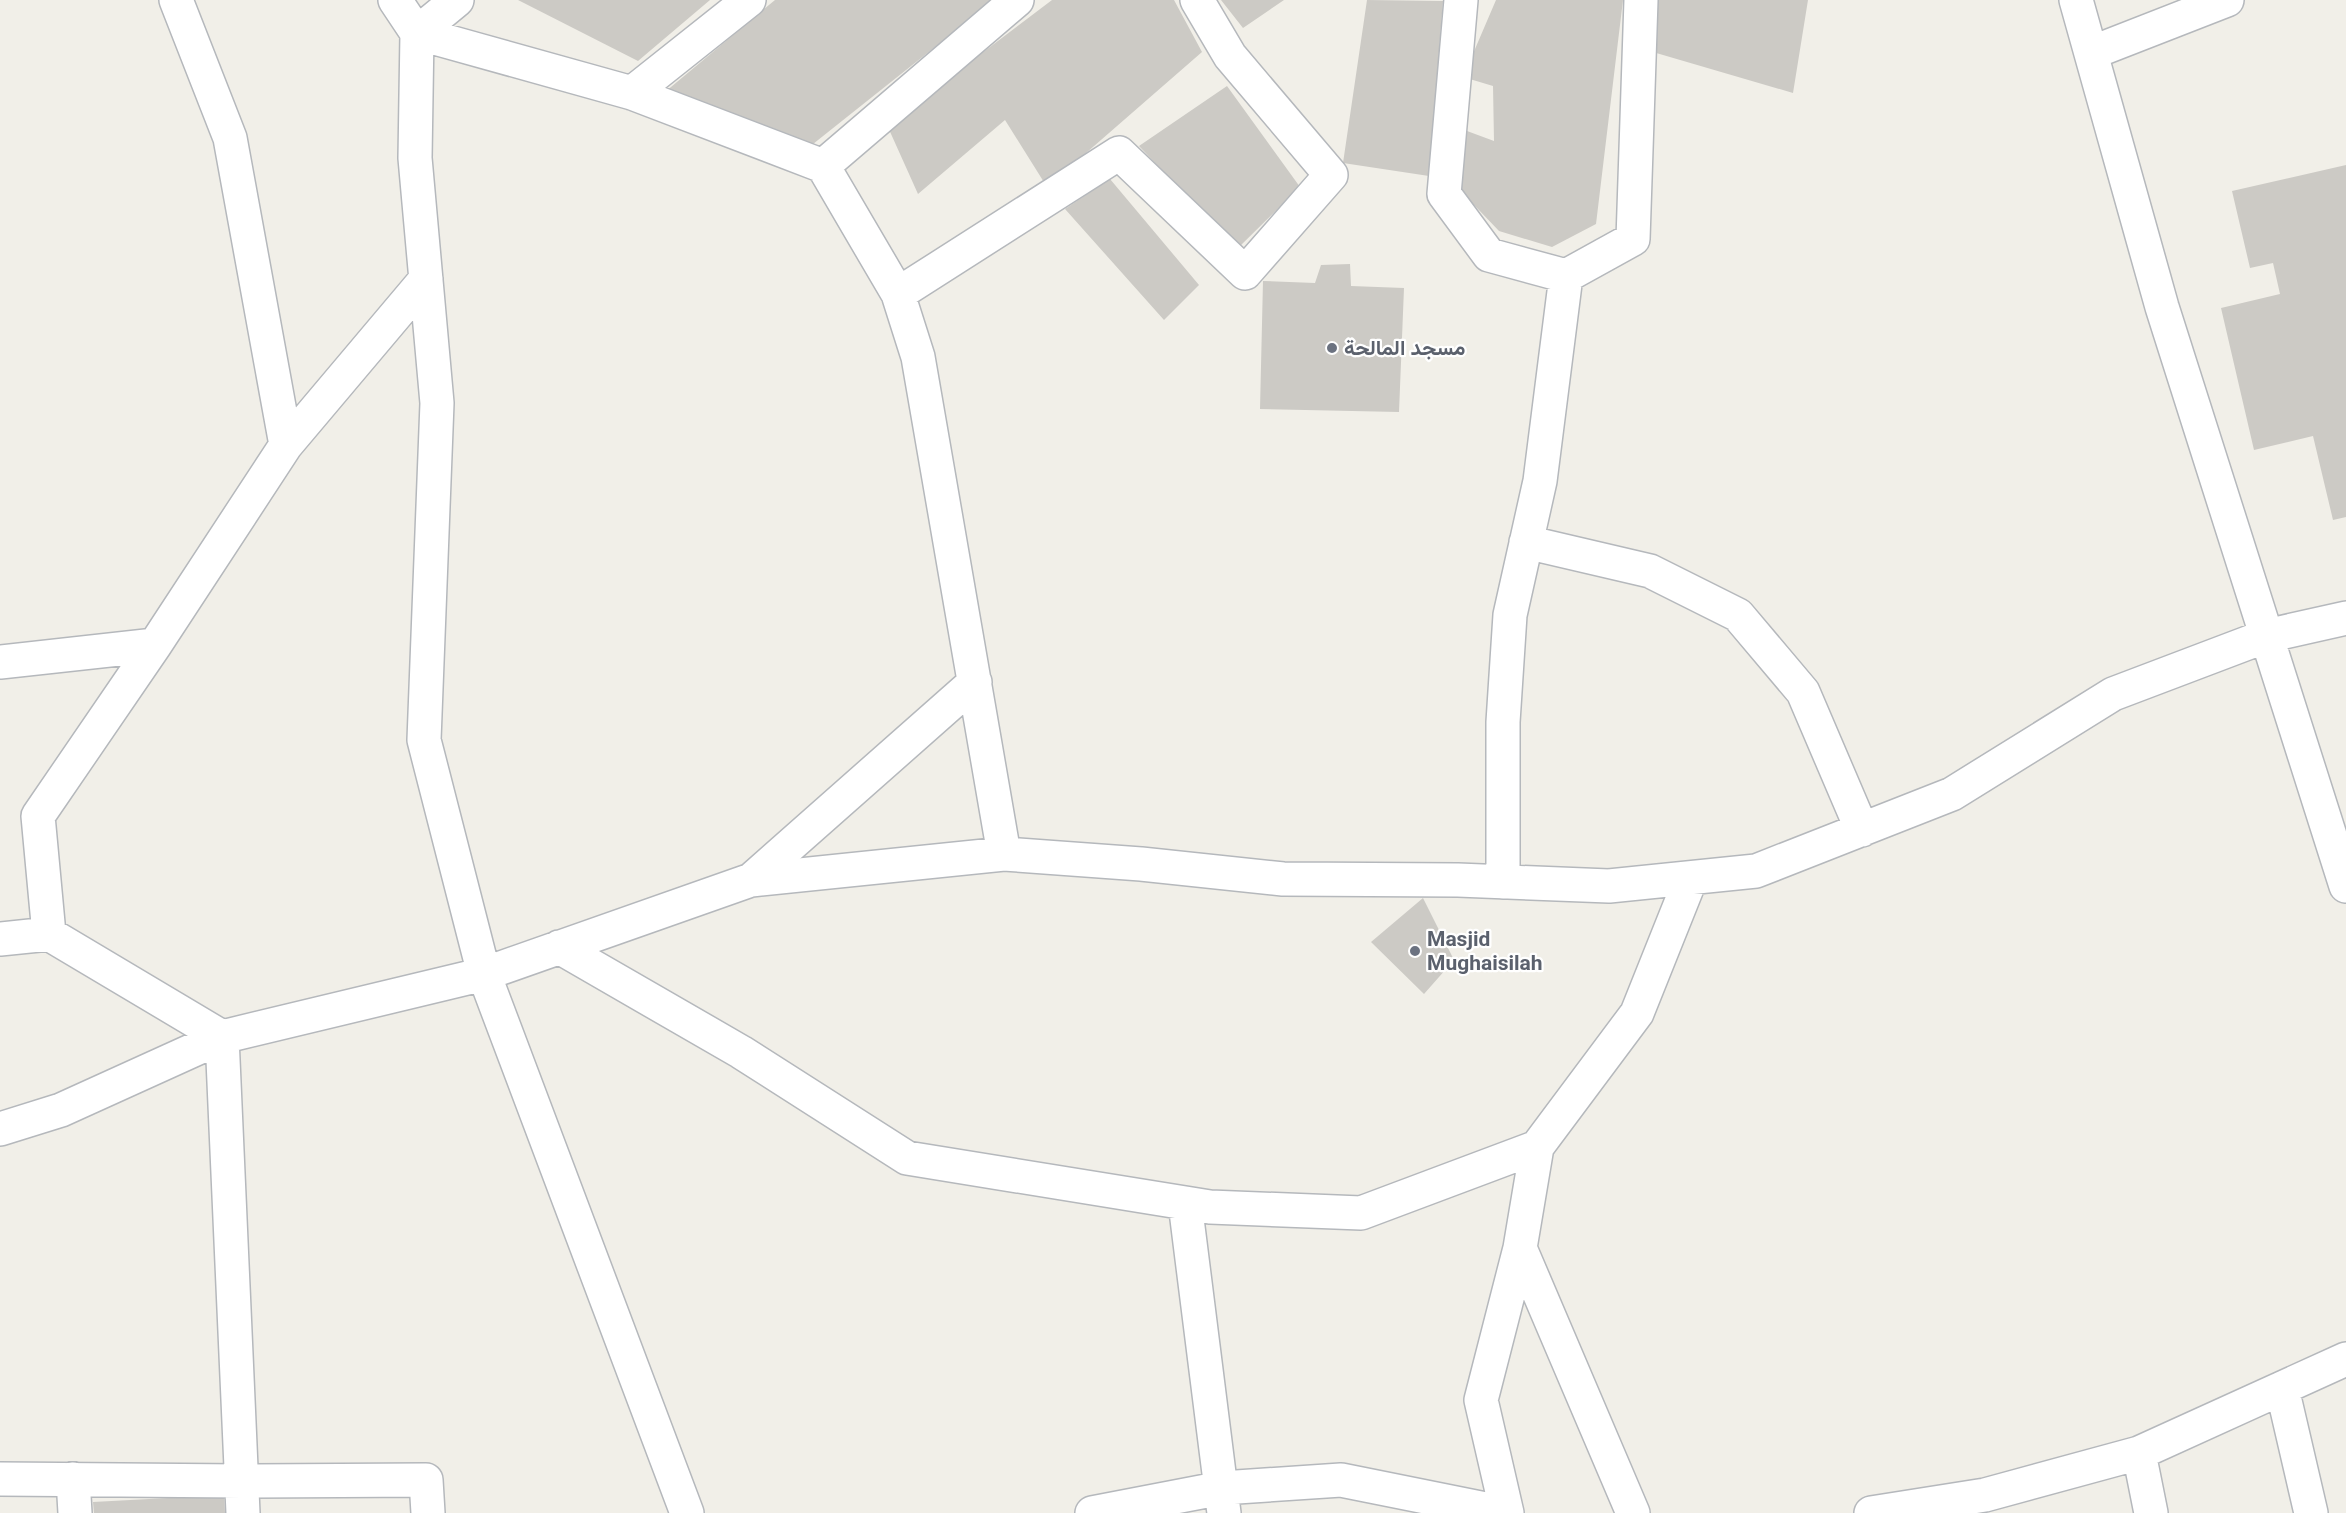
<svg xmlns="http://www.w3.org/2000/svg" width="2346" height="1513" font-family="Roboto,Vazirmatn,sans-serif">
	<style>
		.building { fill: #cccac5 }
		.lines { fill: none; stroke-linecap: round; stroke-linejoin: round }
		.minor-casing { stroke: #b5b8bc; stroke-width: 36 }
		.minor { stroke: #fff; stroke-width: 33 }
		.worship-dot { fill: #6b7280; stroke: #fff; stroke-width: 2 }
		.labels { text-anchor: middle; stroke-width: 4.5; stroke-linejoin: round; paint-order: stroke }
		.worship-label { font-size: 21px; font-weight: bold; fill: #5b616d; stroke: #fff; text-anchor: start }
	</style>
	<rect width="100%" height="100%" fill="#f1efe8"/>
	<!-- building -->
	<path class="building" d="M518 0H710L638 61Z
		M775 0H994L808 148 665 92Z
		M1052 0H1174L1202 52 1047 187 1005 120 918 194 887 125Z
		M1221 0H1284L1243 28Z
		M1367 0 1443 1 1429 176 1343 163Z
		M1496 0H1623L1596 224 1552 247 1499 231 1455 185 1467 131 1494 141 1493 86 1463 77Z
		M1655 0H1808L1793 93 1646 50Z
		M1227 86 1300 187 1237 249 1139 146Z
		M2346 165V517L2333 520 2313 436 2254 450 2221 308 2280 294 2273 263 2250 268 2232 191Z
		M1110 179 1199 285 1164 320 1065 209Z
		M1350 264 1351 286 1404 288 1399 412 1260 409 1263 281 1315 283 1321 265Z
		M1423 898 1454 960 1424 994 1371 942Z
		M224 1495 225 1513H94L93 1502Z"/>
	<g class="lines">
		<!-- minor casing -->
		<g class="minor-casing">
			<path id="minor" d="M176 0 230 138 286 445
				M395 0 417 33 632 93 823 166 898 294 1119 153 1245 273 1331 175 1230 56 1197 0
				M457 0 417 33 415 158 437 403 424 740 484 974 687 1513
				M1461 0 1444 194 1489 255 1566 276 1633 239 1641 0
				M2076 0 2162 307 2346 886
				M2091 53 2227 0
				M632 93 749 0
				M823 166 1017 0
				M898 294 918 357 1004 854
				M1526 542 1650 571 1738 615 1803 692 1862 830
				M0 662 155 645
				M751 880 1004 854 1141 864 1283 879 1458 880 1609 886 1756 871 1952 794 2113 694 2266 636 2346 618
				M1503 882V722L1510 615 1540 481 1566 276
				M0 939 49 934
				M559 947 741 1052 907 1158 1210 1207 1361 1213 1537 1147
				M0 1129 61 1110 222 1037 484 974 751 880 975 682
				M1185 1203 1224 1513
				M2282 1388 2311 1513
				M2139 1453 2151 1513
				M0 1479 242 1481 426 1480 428 1513
				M73 1479 75 1513
				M243 1513 222 1037 49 934 38 816 155 645 286 445 426 279
				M1092 1513 1222 1488 1341 1480 1505 1513
				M1507 1513 1481 1400 1520 1248
				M1633 1513 1520 1248 1537 1147 1637 1013 1691 878
				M1871 1513 1985 1495 2139 1453 2346 1359"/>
		</g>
		<!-- minor -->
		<use href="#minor" class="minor"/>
	</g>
	<!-- markers -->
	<g class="worship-dot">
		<circle cx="1332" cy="348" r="6"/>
		<circle cx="1415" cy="951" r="6"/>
	</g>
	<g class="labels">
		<!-- worship labels -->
		<g class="worship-label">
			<text x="1344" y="355">مسجد المالحة</text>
			<text x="1427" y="946">Masjid<tspan x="1427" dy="24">Mughaisilah</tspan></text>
		</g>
	</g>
</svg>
